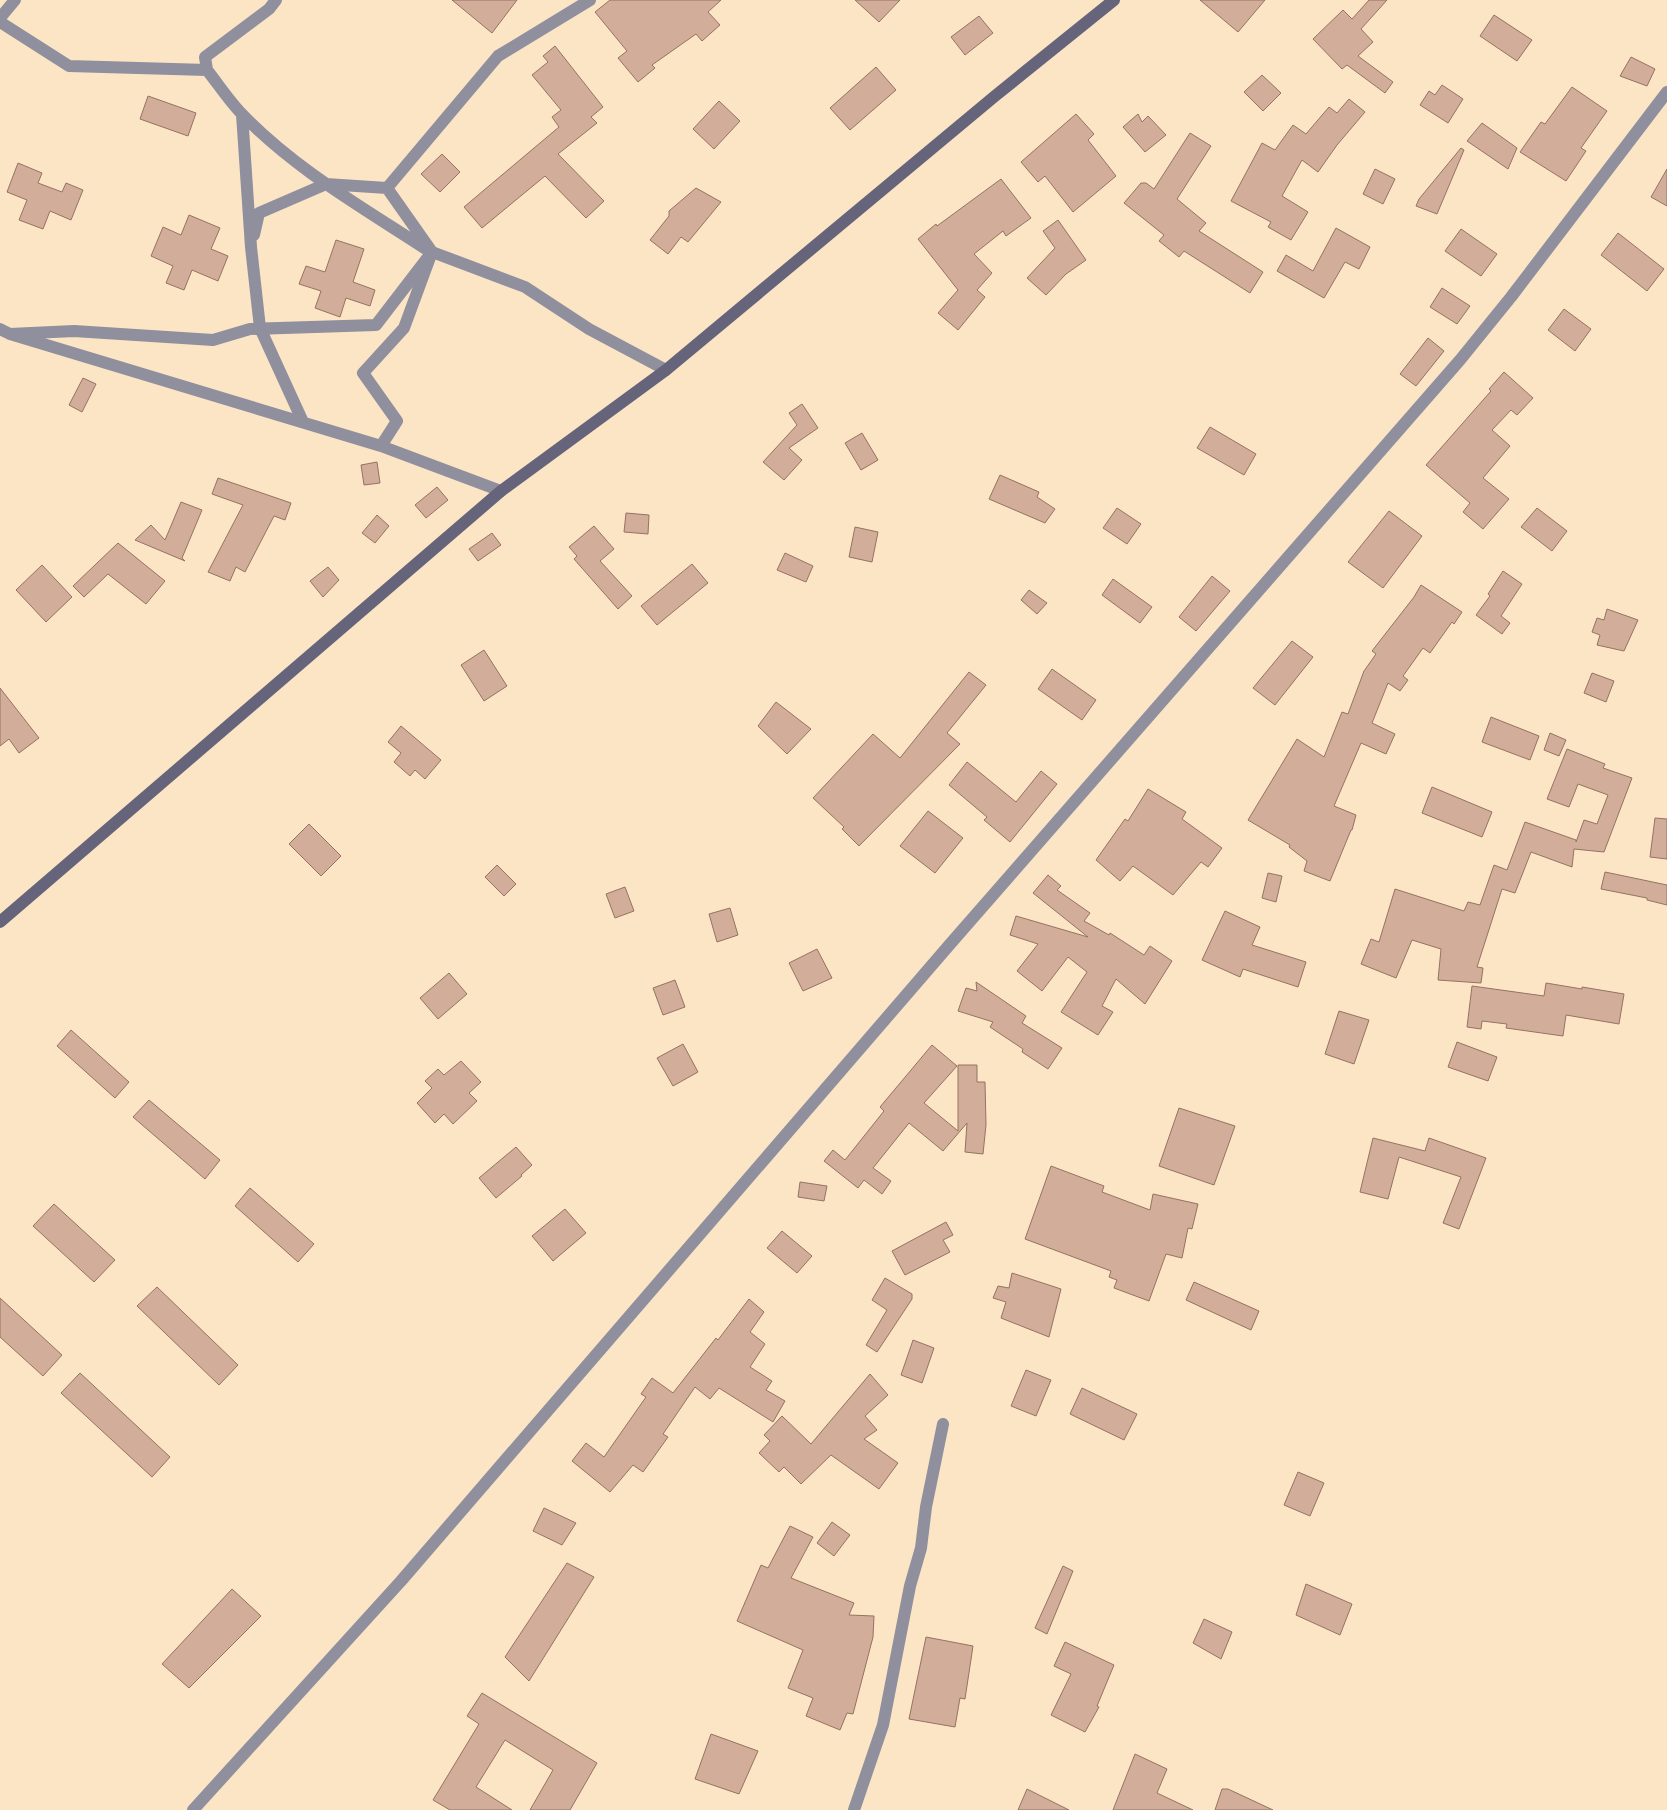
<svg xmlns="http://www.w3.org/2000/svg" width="1667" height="1810" font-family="Mulish,sans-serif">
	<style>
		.building { fill: #d1ad9a; stroke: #957362 }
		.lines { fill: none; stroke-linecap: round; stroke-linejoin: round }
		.street { stroke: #8f8f9e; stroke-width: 12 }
		.secondary { stroke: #65647a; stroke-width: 12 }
	</style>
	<rect width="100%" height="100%" fill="#fce5c4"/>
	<!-- building -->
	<path class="building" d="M452 0H517L492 33Z
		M610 0H721L708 12 720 25 702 41 696 34 652 65 655 68 638 82 618 58 627 51 595 12Z
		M855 0H900L879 22Z
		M1200 0H1265L1238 32Z
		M1369 0H1387L1361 29 1373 42 1358 56 1393 82 1385 93 1347 65 1342 69 1313 39 1343 10 1352 19Z
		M1494 15 1532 40 1517 61 1480 36Z
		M979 16 993 33 965 55 951 37Z
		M555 46 603 107 591 117 597 123 558 154 604 201 586 218 545 176 482 228 464 207 559 127 552 117 561 110 532 75 548 62 543 56Z
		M1631 57 1655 69 1647 86 1620 76Z
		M876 67 896 90 850 130 830 108Z
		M1262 75 1281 93 1263 111 1244 92Z
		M1442 85 1463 99 1448 123 1420 105 1429 91 1435 95Z
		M1572 87 1607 111 1581 148 1586 151 1566 181 1520 152 1541 122 1545 124Z
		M148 96 196 113 188 136 140 119Z
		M1349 99 1365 112 1337 145 1318 172 1302 160 1282 196 1308 212 1291 240 1268 227 1271 222 1231 201 1262 143 1275 150 1293 125 1306 134 1329 107 1337 113Z
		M719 101 740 121 714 149 693 129Z
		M1076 114 1094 134 1088 140 1116 176 1073 212 1045 176 1038 182 1021 162Z
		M1138 114 1142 122 1148 116 1166 135 1145 152 1123 127Z
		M1482 123 1517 148 1508 169 1467 141Z
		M1190 133 1211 146 1177 199 1206 223 1199 231 1263 272 1250 293 1184 251 1179 257 1159 241 1164 235 1124 203 1141 183H1146L1154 189Z
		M1461 148 1464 150 1437 214 1416 206 1419 199Z
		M442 154 460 172 440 192 421 174Z
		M18 163 42 173 38 183 62 192 66 183 83 190 71 220 50 211 43 229 19 220 27 200 7 192Z
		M1375 169 1395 179 1383 204 1363 194Z
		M1667 169V206L1651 197Z
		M1001 179 1031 218 1006 236 1003 231 974 254 992 273 977 290 985 297 958 330 938 313 958 290 918 239 936 224 937 226Z
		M696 188 721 202 688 242 681 237 668 254 650 240 669 216V211Z
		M189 215 220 228 211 249 228 256 218 281 192 270 184 290 166 283 173 266 151 256 163 227 181 235Z
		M1058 220 1086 260 1066 274 1046 295 1027 278 1055 248 1043 231Z
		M1336 228 1370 247 1359 269 1345 262 1324 298 1277 271 1286 255 1313 271Z
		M1461 229 1497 254 1481 276 1445 251Z
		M1618 233 1664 269 1647 291 1601 255Z
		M336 240 364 249 353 282 375 290 370 306 346 298 340 317 315 308 321 291 299 284 306 266 325 272Z
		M1442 288 1470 306 1457 324 1430 307Z
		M1564 309 1591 329 1575 351 1548 330Z
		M1428 338 1444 351 1416 386 1400 374Z
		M1504 372 1533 398 1517 415 1511 410 1492 430 1510 446 1483 478 1509 499 1483 529 1463 512 1470 503 1426 465 1491 391 1489 389Z
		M83 378 96 384 82 412 69 405Z
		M802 404 818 428 789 448 802 460 784 480 763 462 797 425 789 413Z
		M1210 427 1256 454 1244 475 1197 448Z
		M862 433 878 460 861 470 845 443Z
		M377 462 380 483 364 485 361 465Z
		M1000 475 1039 492 1037 497 1055 509 1045 523 989 499Z
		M218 478 291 503 285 520 274 516 245 572 236 567 230 581 208 572 243 505 212 494Z
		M437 487 448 500 426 518 415 505Z
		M181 502 202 510 182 558 185 561 135 540 151 525 165 540Z
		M1117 508 1141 524 1127 544 1103 528Z
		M1537 508 1567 531 1552 551 1521 527Z
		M1389 511 1422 536 1383 588 1348 562Z
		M626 513 649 515 648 534 624 532Z
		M377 515 389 526 375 543 362 533Z
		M594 526 614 549 600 561 632 596 618 609 574 559 577 556 569 547Z
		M855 527 878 532 872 562 849 557Z
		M492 533 501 545 478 561 469 549Z
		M118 543 165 581 146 604 108 574 84 597 73 586Z
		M785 553 813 566 806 582 777 570Z
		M692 564 708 583 657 625 641 606Z
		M42 565 72 597 46 622 16 590Z
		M328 567 339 580 323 597 310 581Z
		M1503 571 1522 584 1501 616 1510 623 1502 634 1476 615 1490 596 1488 594Z
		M1212 576 1230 591 1196 631 1179 617Z
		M1113 579 1152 607 1140 623 1102 595Z
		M1421 585 1462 612 1454 624 1452 622 1430 653 1423 648 1403 676 1408 680 1400 691 1388 683 1372 723 1395 734 1386 754 1361 743 1334 806 1356 815 1352 830H1351L1330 881 1304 871 1307 861 1289 847 1290 845 1248 820 1297 739 1324 757 1342 712 1348 714 1364 671 1376 654 1372 651 1414 597Z
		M1029 590 1047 603 1037 614 1021 600Z
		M1607 609 1638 620 1624 651 1597 645 1600 635 1592 632 1597 618 1604 620Z
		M1292 641 1313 657 1275 705 1253 688Z
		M484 650 507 686 484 701 461 665Z
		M1052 669 1096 700 1082 720 1038 689Z
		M969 672 986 685 947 733 960 744 859 846 842 829 844 827 813 798 873 734 900 758Z
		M1592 673 1614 681 1606 702 1584 693Z
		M0 688 39 738 19 753 9 739 0 746Z
		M776 702 811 729 787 754 758 726Z
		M1491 717 1539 736 1530 760 1482 742Z
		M401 726 441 760 425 779 415 770 410 776 394 762 401 753 388 742Z
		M1550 733 1566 740 1559 756 1544 750Z
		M1567 749 1605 764 1603 768 1632 778 1604 852 1574 849 1572 867 1531 852 1515 893 1502 889 1477 967 1483 968 1481 983 1438 980 1441 949 1412 940 1396 978 1361 964 1371 939 1379 942 1395 889 1464 911 1468 902 1480 905 1494 865 1507 870 1525 822 1576 840V842L1584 820 1597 824 1608 795 1578 784 1569 807 1547 799Z
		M967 762 1016 802 1041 771 1057 784 1010 842 984 820 987 817 949 785Z
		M1432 787 1492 812 1482 837 1422 813Z
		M1148 789 1186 812 1182 819 1222 848 1208 867 1201 862 1173 895 1133 866 1120 881 1096 860 1125 819 1128 821Z
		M928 811 963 838 935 873 900 846Z
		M1655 818 1667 819V859L1650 857Z
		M309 824 341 856 321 876 289 844Z
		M497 865 516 884 504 896 485 877Z
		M1605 872 1667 885V905L1647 900V898L1601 889Z
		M1268 873 1282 876 1276 902 1262 898Z
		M1048 875 1061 886 1057 890 1090 913 1084 921 1109 935 1110 933 1144 955 1150 946 1172 961 1145 1004 1116 979 1102 1006 1113 1012 1098 1035 1061 1012 1087 972 1068 957 1042 991 1017 971 1038 944 1010 935 1016 916 1088 937 1033 893Z
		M625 887 634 911 615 918 606 894Z
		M730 908 738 935 717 942 709 914Z
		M1225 911 1260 927 1252 945 1306 962 1298 987 1243 969 1240 977 1202 960Z
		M817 949 832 978 803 991 789 963Z
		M449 973 467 994 438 1019 420 998Z
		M675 980 685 1007 663 1015 653 988Z
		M976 982 1026 1016 1022 1023 1062 1048 1048 1069 1022 1052 1023 1049 990 1027 993 1022 958 1011 966 988 977 991Z
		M1546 983 1582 989V987L1624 994 1619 1024 1566 1015 1563 1036 1506 1028 1507 1024 1482 1021 1481 1029 1467 1027 1472 986 1544 996Z
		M1339 1011 1369 1020 1354 1064 1325 1054Z
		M71 1030 129 1082 115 1098 57 1046Z
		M1457 1042 1497 1057 1488 1081 1448 1067Z
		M683 1044 698 1072 673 1086 657 1058Z
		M932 1045 957 1066 924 1103 958 1131V1065H977V1082H985L986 1125 983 1154 965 1152 967 1123 943 1151 909 1123 873 1168 891 1181 882 1194 864 1180 858 1188 824 1161 833 1150 845 1160 884 1111 880 1107Z
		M461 1061 481 1082 469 1093 477 1101 453 1124 444 1114 435 1123 417 1103 432 1088 425 1081 438 1069 444 1075Z
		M149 1100 220 1160 205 1179 133 1117Z
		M1179 1108 1235 1126 1214 1185 1159 1166Z
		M1373 1138 1425 1151 1429 1138 1486 1158 1459 1229 1443 1223 1461 1177 1399 1157 1388 1199 1360 1192Z
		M516 1147 532 1165 521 1175 522 1176 496 1198 479 1178Z
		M1051 1166 1104 1186 1102 1192 1150 1210 1153 1194 1198 1204 1192 1229 1188 1228 1182 1258 1166 1254 1149 1301 1114 1288 1117 1280 1109 1277 1111 1271 1025 1239Z
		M800 1182 827 1186 824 1201 798 1197Z
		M250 1188 314 1244 298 1262 235 1206Z
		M54 1204 115 1260 94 1282 33 1226Z
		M565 1209 586 1233 553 1261 532 1236Z
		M946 1222 953 1235 943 1240 950 1252 905 1275 892 1251Z
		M782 1231 812 1256 797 1273 767 1248Z
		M1012 1273 1061 1289 1049 1337 1001 1318 1006 1302 993 1298 998 1286 1009 1288Z
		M885 1278 912 1294V1299L877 1352 866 1345 887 1310 872 1300Z
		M1194 1282 1259 1311 1251 1330 1186 1300Z
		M157 1287 238 1365 219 1385 137 1306Z
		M0 1298 62 1355 43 1376 0 1337Z
		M749 1299 764 1312 750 1332 765 1344 750 1367 772 1381 766 1390 785 1401 773 1422 719 1388 710 1399 695 1387 663 1434 668 1437 643 1472 633 1465 610 1492 572 1461 586 1443 604 1457 646 1397 641 1394 652 1378 673 1393 716 1338 718 1340Z
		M913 1340 934 1348 922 1383 901 1375Z
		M1026 1370 1051 1380 1036 1416 1011 1406Z
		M80 1373 170 1457 152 1477 61 1393Z
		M870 1374 888 1395 865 1416 877 1430 864 1439 898 1463 879 1489 831 1455 801 1484 784 1467 779 1472 759 1453 770 1441 764 1435 782 1416 811 1444Z
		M1082 1388 1137 1414 1124 1440 1070 1414Z
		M1298 1472 1324 1483 1310 1516 1284 1505Z
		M544 1508 576 1523 562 1545 533 1531Z
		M832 1522 850 1535 834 1556 817 1543Z
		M790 1526 813 1537 791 1578 854 1603 849 1615 874 1616 873 1637 853 1714 847 1713 840 1730 806 1716 813 1698 788 1688 803 1650 737 1621 761 1565 768 1568Z
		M567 1563 594 1577 529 1681 505 1657Z
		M1063 1566 1073 1571 1047 1634 1035 1628Z
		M1306 1584 1352 1604 1340 1635 1296 1615Z
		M232 1589 261 1616 189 1688 162 1664Z
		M1204 1619 1232 1632 1221 1659 1193 1643Z
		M926 1637 973 1646 965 1699 960 1698 955 1727 909 1719Z
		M1065 1642 1114 1665 1097 1706 1099 1707 1085 1732 1051 1715 1071 1674 1054 1666Z
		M482 1693 597 1763 570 1810H530L553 1770 505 1740 476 1787 512 1810H450L433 1800 479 1724 467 1716Z
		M711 1734 758 1751 739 1794 695 1779Z
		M1135 1754 1167 1769 1157 1793 1193 1810H1113Z
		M1027 1789 1069 1810H1018Z
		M1222 1789H1228L1273 1810H1215Z"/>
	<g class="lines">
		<!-- street -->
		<path class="street" d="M0 18 15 0
			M0 22 69 66 207 70C218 84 228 99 240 112 293 168 362 207 426 249
			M207 70 205 57 269 9 276 0
			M242 114 251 247 260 328 303 422
			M254 235 259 213 326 184 387 188
			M0 329 10 334 381 446 501 491
			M10 334 74 331 213 340 250 329 376 325 432 252 525 287 589 329 666 370
			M381 446 397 421 363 373 404 328 432 252 387 188 498 56 590 0
			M193 1810 401 1581 951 943 1460 360 1511 297 1667 92
			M854 1810 883 1725 910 1586 921 1548 926 1507 943 1424"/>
		<!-- secondary -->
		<path class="secondary" d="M0 922 501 491 666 370 995 96 1114 0"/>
	</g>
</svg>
